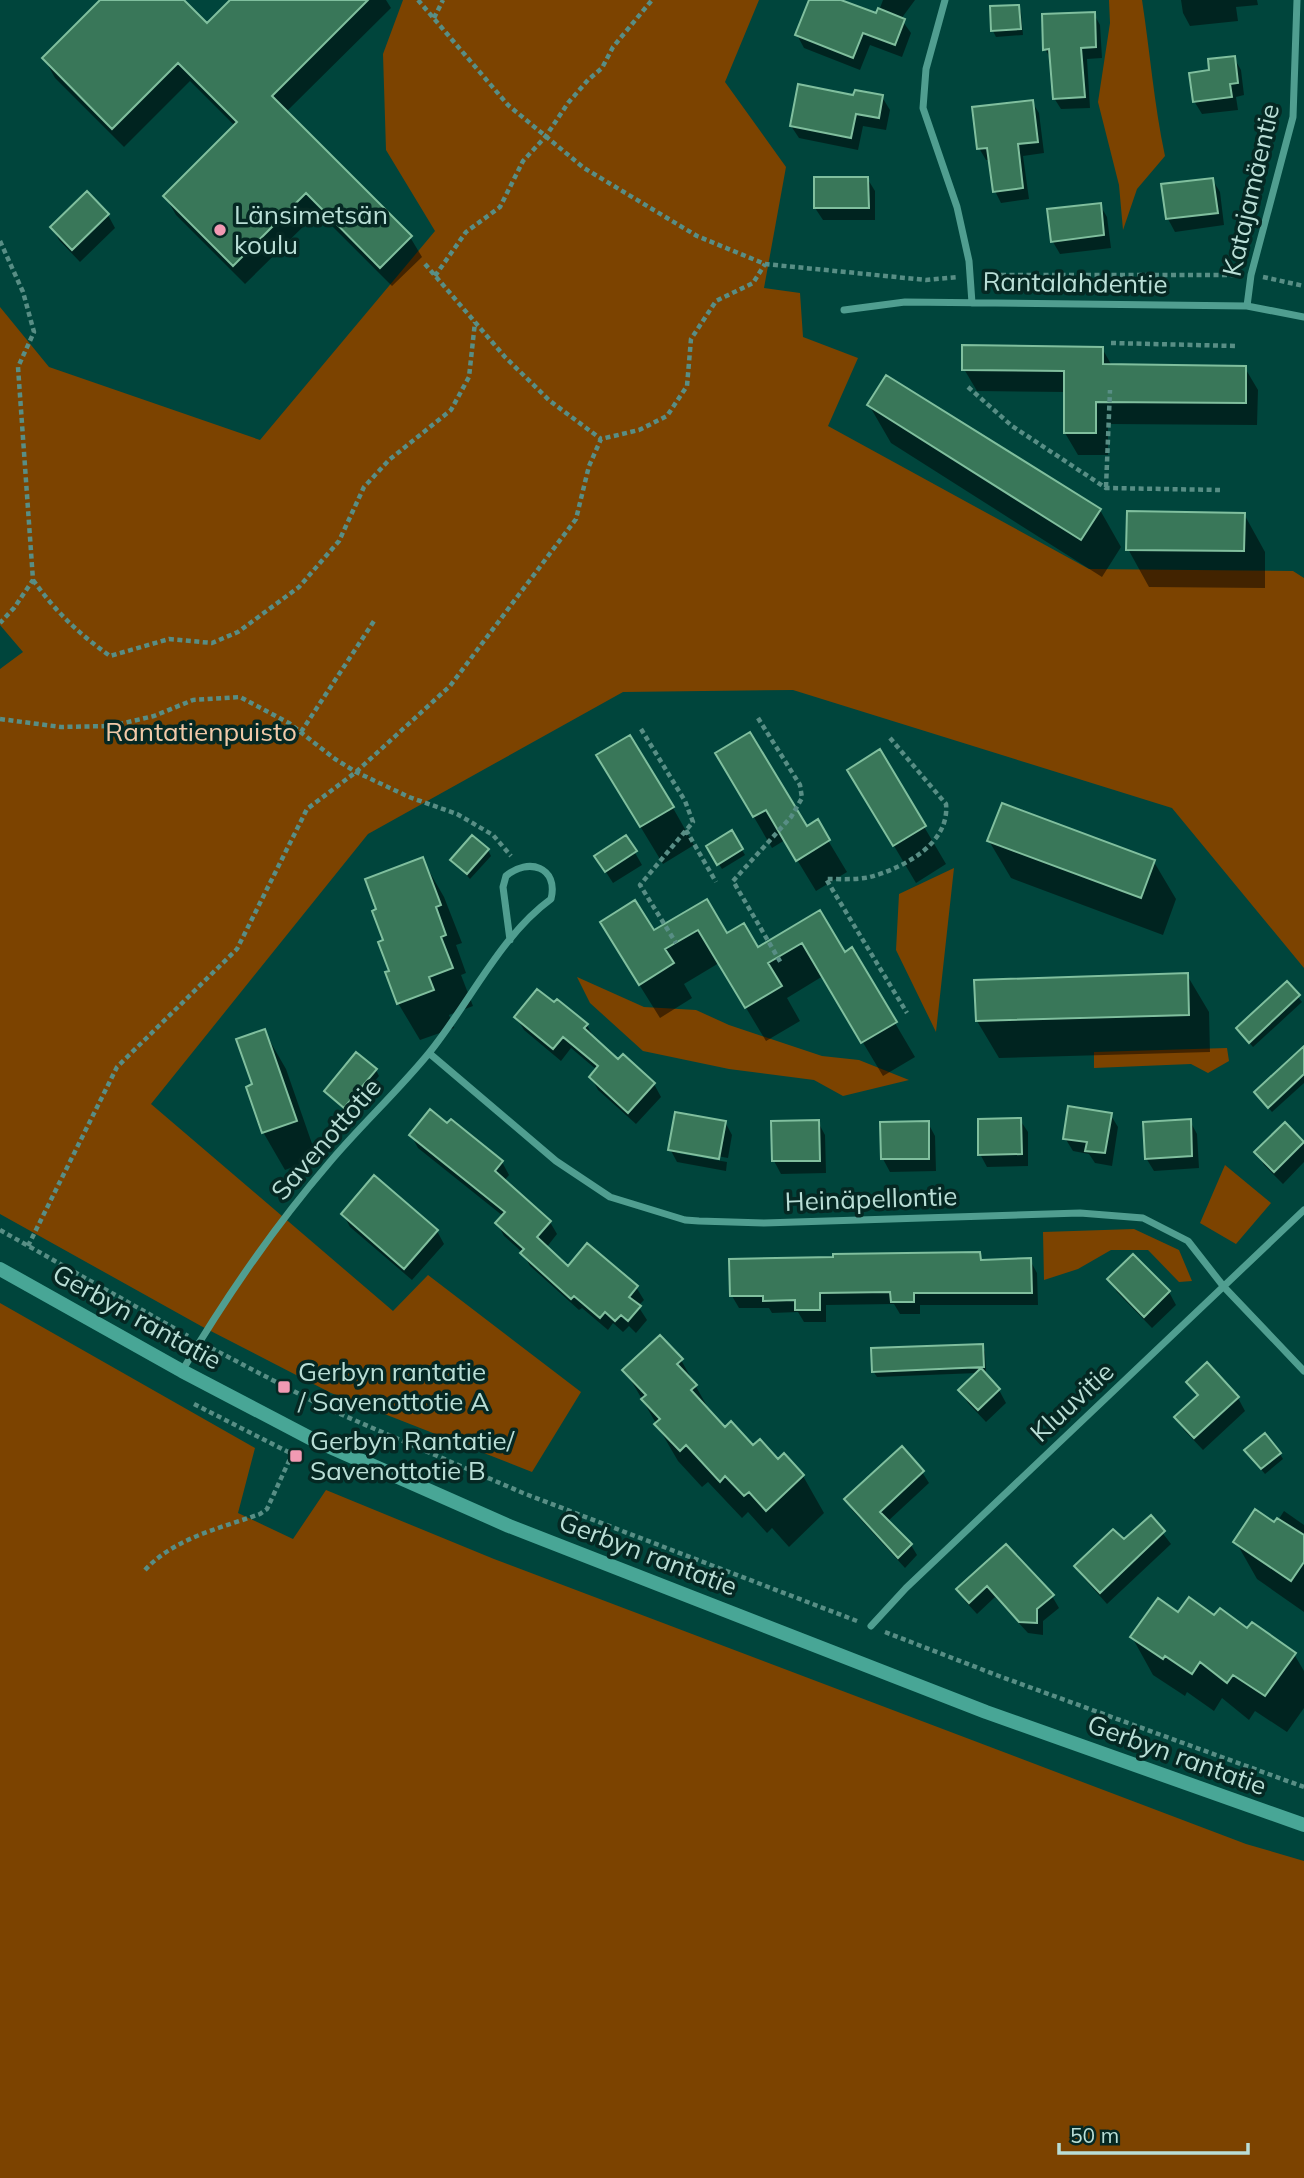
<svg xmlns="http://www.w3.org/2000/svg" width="1304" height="2178" font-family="Mulish,sans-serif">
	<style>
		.green { fill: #7c4300 }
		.shadow { fill: #0007 }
		.building { fill: #397759; stroke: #80bf9e; stroke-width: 2 }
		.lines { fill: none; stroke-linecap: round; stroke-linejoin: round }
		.path { stroke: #588e85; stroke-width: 4.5; stroke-dasharray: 5 3.5; stroke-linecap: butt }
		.minor { stroke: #509e90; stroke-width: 7 }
		.secondary { stroke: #48a696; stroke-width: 14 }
		.poi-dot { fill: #f19ab3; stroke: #052823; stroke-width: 2.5 }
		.labels { text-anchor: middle; stroke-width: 7; stroke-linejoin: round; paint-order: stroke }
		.street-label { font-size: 26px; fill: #b9ded6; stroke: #052823 }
		.poi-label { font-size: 26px; fill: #b9ded6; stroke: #052823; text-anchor: start }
		.park-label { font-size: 26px; fill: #f1c9a8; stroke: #052823 }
	</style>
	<rect width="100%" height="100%" fill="#00453c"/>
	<!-- green -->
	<path class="green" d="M403 0H759L725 82 786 167 764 288 800 293 803 337 858 358 828 426 1089 569 1293 571 1304 578V968L1172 808 793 690 623 692 368 834 151 1104 393 1311 428 1275 581 1392 532 1472 331 1393 201 1326 0 1214V669L23 652 0 625V307L49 367 260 440 435 231 386 150 383 54Z
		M1109 0H1142C1150 52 1154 104 1165 156L1137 189 1123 230 1119 185 1098 102 1110 23Z
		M954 868 936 1032 896 950 899 894Z
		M577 977 644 1007 696 1010 729 1025 822 1056 859 1060 909 1080 843 1096 814 1080 729 1069 643 1051 590 1003Z
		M1227 1048 1229 1061 1208 1073 1191 1064 1094 1068V1052Z
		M1225 1165 1271 1203 1236 1244 1200 1223Z
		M1134 1229 1179 1250 1192 1281 1179 1282 1148 1250H1111L1078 1269 1044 1280 1043 1232Z
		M0 1303 255 1448 238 1513 293 1539 326 1490 494 1559 1246 1844 1304 1861V2178H0Z"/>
	<!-- shadow -->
	<path class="shadow" d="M102 0H181L207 26 233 0H386L391 8 286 112 410 237 422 257 392 286 318 212 245 284 176 215 165 196 235 126 190 81 124 147 55 78 44 58Z
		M811 0H836L877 16 883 0H915L901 19 911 33 902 57 870 45 860 70 804 48 797 35Z
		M1181 0H1257L1258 5 1236 7 1238 21 1190 26 1183 13Z
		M1018 6 1021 12 1023 35 996 37 993 31 992 8Z
		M1094 14 1100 25 1102 58 1087 59 1090 108 1061 109 1054 98 1052 61 1045 49Z
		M1234 58 1241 70 1244 95 1236 97 1238 110 1202 114 1194 101 1211 72Z
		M855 97H882L890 110 886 130 863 126 858 150 799 138 791 126Z
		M1032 102 1039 113 1044 153 1023 156 1029 199 1001 203 995 191 990 160H986L979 148Z
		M867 178 875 191V220H823L815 208Z
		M1212 179 1220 192 1224 225 1175 232 1168 219 1163 186Z
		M87 194 108 215 115 228 80 262 59 240 52 227Z
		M1100 205 1107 217 1111 248 1060 254 1053 242Z
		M1102 348 1112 366 1245 368 1258 390 1257 425 1108 424V455H1078L1065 433 1066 392 977 391 964 369Z
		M869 405 1100 510 1121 547 1102 577 891 443Z
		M1244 514 1265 552V588L1149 587 1128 549Z
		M880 752 946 864 916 883 871 807Z
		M717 754 806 829 817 822 847 872 816 891 785 840 772 848Z
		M620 793 673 808 694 845 663 864Z
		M732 833 745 855 722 869 708 847Z
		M626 837 642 865 613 883 604 869Z
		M989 841 1154 862 1176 899 1163 935 1011 878Z
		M488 850 491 856 470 879 452 860Z
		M422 859 444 897 462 943 456 945 466 973 461 975 473 1006 449 1015 454 1028 420 1040 398 1003 385 941Z
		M706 902 726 935 758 949 819 912 845 954 895 1023 915 1057 883 1076 823 976 787 998 800 1021 766 1041 719 963 684 984 692 998 660 1018 622 957 653 932Z
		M1187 975 1209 1012 1210 1052 999 1058 977 1021Z
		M1287 983 1302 1002 1253 1047 1238 1029Z
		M516 1017 587 1025 594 1038 618 1061 654 1084 661 1097 636 1124 598 1090 591 1077 597 1070 571 1048 561 1061 524 1030Z
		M264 1031 286 1069 317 1158 285 1170 263 1132 254 1085Z
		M1304 1048V1083L1272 1112 1256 1093Z
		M357 1054 376 1070 379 1076 348 1113 329 1096 326 1091Z
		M1110 1114 1118 1127 1112 1166 1095 1163 1089 1154 1073 1151 1065 1138Z
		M1020 1120 1028 1132V1166L987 1167 980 1154Z
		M1190 1121 1197 1134 1199 1168 1154 1171 1146 1158Z
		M725 1122 732 1135 728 1158 677 1149V1153L727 1162 726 1171 677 1162 670 1149Z
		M818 1122 825 1135 826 1173 781 1174 774 1161Z
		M928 1123 935 1136 936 1171 890 1172 883 1159Z
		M1285 1124 1304 1143V1162L1283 1184 1264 1165 1257 1152Z
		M411 1135 502 1162 509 1175 504 1181 550 1222 557 1234 546 1248 568 1268 636 1287 644 1300 638 1306 647 1320 636 1333 629 1326 623 1332 613 1323 608 1330 582 1308 579 1310 530 1266 523 1253 504 1236 497 1223 503 1216 418 1148Z
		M343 1214 437 1231 444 1244 412 1280 350 1227Z
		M979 1254 984 1262 1030 1260 1037 1273 1038 1305H920V1314H900L894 1304 826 1305V1322H804L798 1312 772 1313 769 1308H739L732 1296Z
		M1110 1280 1169 1292 1176 1305 1152 1328 1117 1292Z
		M982 1346 985 1352 986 1373H983L999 1390 1006 1403 986 1422 968 1403 960 1390 978 1373 877 1377 873 1371Z
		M681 1360 712 1415 725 1429 803 1476 824 1513 789 1547 772 1528 767 1533 748 1512 742 1518 708 1482 702 1487 678 1461 625 1370Z
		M1188 1382 1238 1398 1245 1411 1203 1450 1184 1430 1177 1417 1198 1397Z
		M1280 1454 1283 1459 1265 1474 1250 1456Z
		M922 1472 929 1483 887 1522 911 1545 917 1555 905 1568 852 1510 846 1500Z
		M1284 1511 1304 1525V1612L1257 1579 1236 1542 1275 1525Z
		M1151 1518 1171 1544 1107 1604 1083 1577 1076 1566 1124 1542Z
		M1006 1546 1052 1596 1059 1608 1043 1621V1635L1028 1633 995 1597 977 1614 965 1601 958 1589Z
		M1178 1615 1215 1618 1248 1630 1294 1654 1304 1671V1708L1287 1732 1255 1711 1249 1720 1222 1698 1214 1711 1187 1692 1185 1696 1153 1675 1132 1637Z"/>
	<!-- building -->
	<path class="building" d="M100 0H184L207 23 230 0H368L272 96 412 236 380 268 306 193 233 266 163 196 237 122 178 63 112 129 42 58Z
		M809 0H841L876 13 878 8 905 19 895 45 863 33 853 58 795 35Z
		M1019 5 1021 29 991 31 990 6Z
		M1095 12 1096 47 1081 48 1085 97 1053 99 1049 49 1043 50 1042 14Z
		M1235 56 1238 83 1230 84 1232 97 1193 102 1189 73 1209 70 1208 59Z
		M798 84 853 95 855 90 883 95 879 118 856 114 851 138 790 126Z
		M1033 100 1038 142 1018 144 1023 188 993 192 987 148 977 149 972 107Z
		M814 177H868L869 208H814Z
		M1213 178 1218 213 1166 219 1161 184Z
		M87 191 109 214 72 250 50 227Z
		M1101 203 1104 235 1051 242 1047 209Z
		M962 345 1103 347V364L1246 366V403L1096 402V433H1064V371L962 370Z
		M886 375 1101 509 1081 540 867 405Z
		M1127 511 1245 513 1244 551 1126 550Z
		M750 732 807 826 818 819 830 840 796 861 766 810 753 817 715 753Z
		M630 735 674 807 640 827 596 755Z
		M880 749 926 826 893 846 847 770Z
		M1002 803 1155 860 1141 898 987 841Z
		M732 830 743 849 717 865 706 846Z
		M472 835 489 849 467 874 450 860Z
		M626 835 637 851 605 872 594 856Z
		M423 857 441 905 436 907 446 935 441 937 453 968 429 977 434 990 397 1004 385 972 389 971 378 942 383 940 372 911 376 909 365 879Z
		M707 899 727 933 744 923 758 947 820 910 845 952 852 947 897 1022 861 1043 802 943 768 963 782 986 745 1008 698 930 665 949 674 963 639 985 600 922 635 900 654 930Z
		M1188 973 1189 1015 976 1021 974 980Z
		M1287 981 1300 995 1249 1043 1236 1028Z
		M537 989 554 1002 557 999 588 1024 584 1028 618 1059 623 1054 655 1083 628 1113 589 1077 598 1066 563 1037 553 1049 514 1017Z
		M265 1029 297 1121 262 1133 246 1087 252 1084 236 1039Z
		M1304 1046V1074L1268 1108 1254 1092Z
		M356 1052 377 1069 344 1108 324 1091Z
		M1068 1106 1112 1113 1105 1153 1085 1151 1087 1142 1063 1139Z
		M430 1109 447 1123 451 1119 503 1161 495 1171 551 1221 537 1237 568 1266 587 1243 638 1286 629 1297 641 1306 628 1321 621 1315 615 1321 605 1312 600 1318 574 1296 571 1299 520 1253 524 1249 495 1223 505 1212 409 1135Z
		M675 1112 726 1121 719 1159 668 1150Z
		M1021 1118 1022 1154 978 1155V1119Z
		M1191 1119 1192 1156 1145 1159 1143 1122Z
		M819 1120 820 1161H772L771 1121Z
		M929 1121V1159H881L880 1122Z
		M1285 1122 1304 1142 1274 1172 1254 1152Z
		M374 1175 438 1230 404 1269 341 1214Z
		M980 1252 981 1260 1031 1258 1032 1293H914V1302H891L890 1292 820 1293V1310H795V1300L763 1301V1296H730L729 1259 833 1257V1254Z
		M1133 1254 1170 1291 1144 1317 1107 1279Z
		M660 1335 683 1359 677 1364 697 1385 691 1390 725 1427 731 1421 753 1445 760 1439 778 1459 784 1453 804 1475 766 1511 749 1492 744 1496 725 1476 720 1482 686 1445 680 1451 654 1424 660 1419 641 1399 646 1395 622 1370Z
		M983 1344 984 1367 872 1372 871 1348Z
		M1207 1362 1239 1397 1194 1438 1174 1417 1198 1395 1186 1382Z
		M981 1368 1000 1389 978 1410 958 1390Z
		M1265 1433 1281 1453 1261 1469 1244 1450Z
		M902 1446 924 1471 880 1512 912 1544 898 1558 844 1499Z
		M1255 1509 1274 1522 1277 1518 1304 1535V1562L1291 1581 1233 1542Z
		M1151 1515 1165 1531 1100 1593 1074 1566 1113 1529 1124 1539Z
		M1006 1544 1054 1595 1037 1609V1623L1019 1622 987 1586 969 1603 956 1589Z
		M1189 1597 1214 1615 1220 1608 1247 1628 1252 1622 1296 1653 1265 1696 1233 1675 1227 1683 1200 1662 1192 1674 1165 1656 1163 1659 1130 1637 1158 1598 1178 1612Z"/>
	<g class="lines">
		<!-- path -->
		<path class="path" d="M418 0 508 105 584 168 697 236 765 264 926 280 958 277
			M434 18 443 0
			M0 241 23 292 34 332 18 367 33 580 14 608 0 623
			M425 264 505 357 550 401 601 439
			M984 275H1238
			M435 276 466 232 500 207 523 161 546 136 568 103 588 80 602 68 613 47 652 0
			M1263 277 1304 286
			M1111 343 1237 346
			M968 387 1012 426 1106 488 1220 490
			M1106 487 1110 390
			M33 580C56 612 78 633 110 656L169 639 212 643 238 632 299 587 339 541 364 487 389 460 451 410 469 377 475 322
			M758 718 800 785 802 798 791 817 733 881 781 963
			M0 719 61 727 111 726 154 716 193 700 240 697 289 723 335 759 356 772 409 797 457 814 493 835 511 856
			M641 729 685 801 693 822 640 885 676 943
			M301 732 374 621
			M890 738 946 804C950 844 903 868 870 877 857 880 840 879 826 879L907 1013
			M686 830 716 882
			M0 1230 188 1336
			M28 1246 117 1067 237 949 307 809 356 772 450 686 576 519 589 466 601 439 639 430 667 416 687 386 691 339 716 301 753 283 765 264
			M211 1348 324 1407 523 1493 857 1621
			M194 1404 296 1456
			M145 1570C174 1538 221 1528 260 1514L267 1509 294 1450
			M885 1632 999 1676 1304 1787"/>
		<!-- minor -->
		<path class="minor" d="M945 0 926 69 923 108 957 207 969 261 972 303
			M1247 306 1251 275 1293 117 1297 0
			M844 310 905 302 1247 306 1304 317
			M429 1053 556 1161 610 1197 685 1220 699 1221 764 1223 1080 1213 1143 1218 1188 1241 1224 1287 1304 1371
			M182 1371C226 1297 273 1228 329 1163 361 1125 398 1091 429 1053 469 1004 500 936 551 899 559 867 528 857 506 876L503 887 510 940
			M871 1626 906 1588 1304 1210"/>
		<!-- secondary -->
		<path class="secondary" d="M0 1269 182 1371 310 1438 509 1526 986 1712 1304 1825"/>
	</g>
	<!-- markers -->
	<g class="poi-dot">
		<circle cx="220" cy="230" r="7"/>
		<rect x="277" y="1380" width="14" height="14" rx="3.5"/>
		<rect x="289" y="1449" width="14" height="14" rx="3.5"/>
	</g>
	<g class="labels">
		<!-- street labels -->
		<g class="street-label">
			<text transform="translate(1251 190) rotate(-77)" y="9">Katajamäentie</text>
			<text transform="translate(1075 283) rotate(1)" y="9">Rantalahdentie</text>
			<text transform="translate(326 1139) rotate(-49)" y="9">Savenottotie</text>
			<text transform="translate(871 1199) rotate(-2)" y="9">Heinäpellontie</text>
			<text transform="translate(137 1317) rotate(29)" y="9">Gerbyn rantatie</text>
			<text transform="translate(1072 1402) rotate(-43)" y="9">Kluuvitie</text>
			<text transform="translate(648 1554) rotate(21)" y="9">Gerbyn rantatie</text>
			<text transform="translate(1177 1755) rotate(20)" y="9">Gerbyn rantatie</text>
		</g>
		<!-- poi labels -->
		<g class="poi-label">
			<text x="234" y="224">Länsimetsän<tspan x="234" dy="30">koulu</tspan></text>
			<text x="298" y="1381">Gerbyn rantatie<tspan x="298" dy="30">/ Savenottotie A</tspan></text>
			<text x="310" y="1450">Gerbyn Rantatie/<tspan x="310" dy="30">Savenottotie B</tspan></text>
		</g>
		<!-- park labels -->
		<g class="park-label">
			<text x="201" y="741">Rantatienpuisto</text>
		</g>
	</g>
	<!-- scale -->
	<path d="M1059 2143v10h189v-10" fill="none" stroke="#b9ded6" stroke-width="3.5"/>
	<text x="1070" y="2143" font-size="21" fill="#b9ded6" stroke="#052823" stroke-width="5" paint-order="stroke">50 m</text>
</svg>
